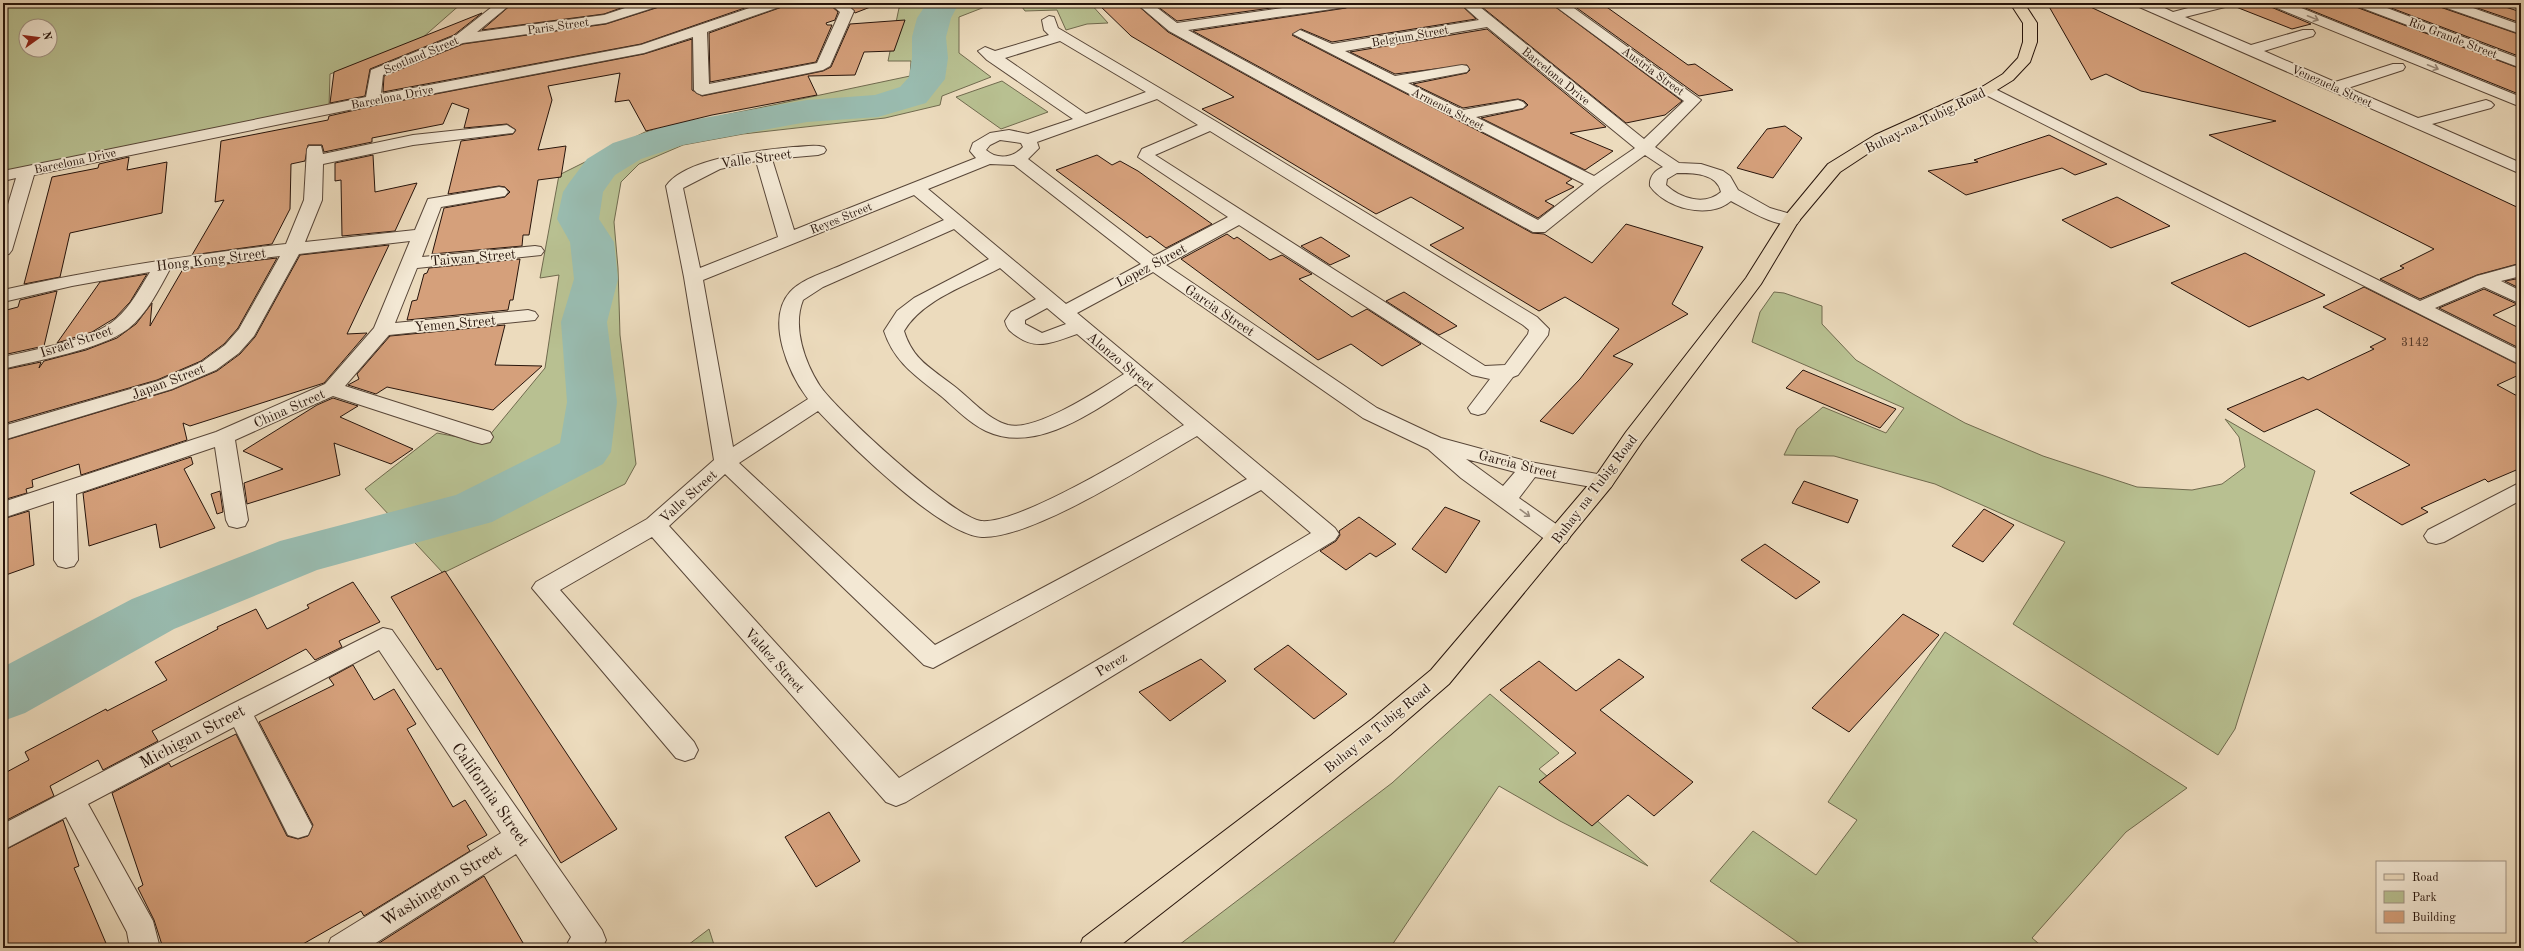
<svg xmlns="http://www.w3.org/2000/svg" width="2524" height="951" font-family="'Old Standard TT',serif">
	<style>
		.green { fill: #b8c091; stroke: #706a4e; fill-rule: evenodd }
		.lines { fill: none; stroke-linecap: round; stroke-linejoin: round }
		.river { fill: #99bbaf; fill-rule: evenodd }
		.building { fill: #d5a07b; stroke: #27140b }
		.minor-casing { stroke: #584638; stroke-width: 2 }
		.major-casing { stroke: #27140b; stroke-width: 2 }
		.minor { fill: #f3e8d4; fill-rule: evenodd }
		.major { fill: #ecdbbd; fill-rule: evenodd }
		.oneway { stroke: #97897a }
		.labels { text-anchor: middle; stroke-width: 3.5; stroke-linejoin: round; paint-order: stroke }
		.far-street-label { font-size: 12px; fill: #27140b; stroke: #f3e8d4 }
		.number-label { font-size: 12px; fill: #523727 }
		.street-label { font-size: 14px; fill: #27140b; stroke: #f3e8d4 }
		.near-street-label { font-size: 17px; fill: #27140b; stroke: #f3e8d4 }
	</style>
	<rect width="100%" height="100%" fill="#ecdbbd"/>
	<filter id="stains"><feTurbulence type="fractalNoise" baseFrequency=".005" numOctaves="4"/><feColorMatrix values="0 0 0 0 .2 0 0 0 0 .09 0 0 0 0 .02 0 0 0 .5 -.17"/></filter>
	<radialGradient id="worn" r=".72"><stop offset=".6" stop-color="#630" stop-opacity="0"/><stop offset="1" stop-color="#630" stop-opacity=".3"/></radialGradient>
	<!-- green -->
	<path class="green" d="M3 3H462L421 39 330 74 329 106 3 172ZM26 26H50V50H26Z
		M914 3H995L959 17V53L991 77 942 96 940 105 885 118 743 134 683 145 639 164 621 182 614 222 618 268 620 335 636 464 625 484 443 573 365 489 437 433 484 442 545 368 559 275 540 278 559 175 645 132 910 76 911 61H888L899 8Z
		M1019 3H1090L1108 23 1087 24 1066 30 1057 10 1025 11Z
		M1002 81 1048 112 1001 129 956 97Z
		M1774 292 1784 293 1822 306V324L1856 360 1913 394 1965 423 2043 456 2137 487 2192 490 2222 484 2245 467 2239 437 2225 419 2315 471 2235 729 2218 755 2013 624 2065 542 1935 484 1834 456 1784 455 1797 429 1823 407 1886 433 1904 408 1752 342 1760 312Z
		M1945 632 2187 788 2126 832 2032 938 2044 948H1806L1710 881 1753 831 1816 875 1857 820 1828 802Z
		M1490 694 1559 753 1539 769 1648 866 1560 821 1499 786 1390 948H1175L1392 783Z
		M709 929 715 948H684Z"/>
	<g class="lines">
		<!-- river -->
		<path class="river" d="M927 3H959L951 18 946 37 948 58 945 79 926 103 878 117 807 122 683 145 641 159 615 175 603 192 599 219 614 242 618 279 607 322 617 402 611 452 603 464 492 522 317 570 174 629 25 713 3 721V667L132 599 280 541 456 495 560 443 567 402 561 322 574 279 570 242 557 219 563 192 569 183 587 159 613 143 675 123 807 100 875 95 900 87 909 77 912 58V37L917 18Z"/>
	</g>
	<!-- building -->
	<path class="building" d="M513 3H635L604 14 482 30Z
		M662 3H759L641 44 383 92 384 76 463 44 606 24 659 7Z
		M785 3H828L838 12 835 20 826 23 827 25H832L816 62 710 82 709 33 782 7Z
		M847 3H872L873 6 855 13Z
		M1097 3H1135L1168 32 1532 233 1544 234 1592 263 1626 224 1703 247 1672 304 1688 314 1613 356 1633 364 1573 434 1540 421 1580 379 1619 329 1565 297 1539 311 1430 245 1464 228 1411 197 1376 214 1202 109 1234 97 1131 36Z
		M1153 3H1307L1177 21Z
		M1354 3H1459L1476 19 1332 42 1301 29 1292 35 1572 179 1566 183 1574 187 1545 201 1554 206 1538 218 1193 31 1346 8Z
		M1477 3H1550L1682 101 1665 115 1626 123Z
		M1570 3H1601L1688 65 1695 64 1733 90 1699 96Z
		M2047 3H2082L2521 209V263L2477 275 2420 299 2380 279 2404 268 2400 266 2434 249 2209 135 2276 121 2141 91 2106 74 2091 80Z
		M2232 3H2269L2271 7 2311 24 2292 29 2231 5Z
		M2293 3H2354L2356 7 2521 69V95Z
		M2378 3H2438L2440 7 2521 35V57Z
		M2463 3H2493L2521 12V23Z
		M482 13 454 35 370 69 365 96 330 103 334 72Z
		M905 20 894 51 864 52 855 75 808 76 817 95 712 115 646 131 629 100 615 102 620 73 548 86 552 100 538 150 566 146 561 177 538 180 529 235H523L522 246 432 254 444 208 505 197 510 192 505 187 499 186 448 194 461 141 513 134 516 130 507 124 464 128 469 109 452 103 443 124 372 138V142L324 152 322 145H308L305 161 291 164 290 209 272 244 192 255 224 200 215 202 221 141 328 120 329 116 373 106 644 54 692 39V90L702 96 823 71 831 67 850 24Z
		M1487 29 1606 127 1570 133 1613 151 1585 170 1481 118 1523 109 1528 105 1524 101 1518 99 1463 108 1413 84 1467 73 1470 70 1467 65 1395 74 1350 52Z
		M1785 126 1802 138 1773 178 1737 168 1767 129Z
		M2049 135 2107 164 2075 175 2062 168 1966 195 1928 171 1978 162 1974 160Z
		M373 155 375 192 417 183 395 231 342 236 341 180 335 181V163Z
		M1097 155 1112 165 1120 161 1138 171 1212 224 1166 248 1150 236 1147 238 1056 170Z
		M129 157 127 170 167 162 162 213 70 233 60 277 24 284 52 177 98 168 99 164Z
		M2117 197 2170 226 2111 248 2062 220Z
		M1227 234 1234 239 1237 237 1270 260 1282 255 1312 274 1299 279 1352 317 1367 309 1421 344 1382 366 1351 344 1318 360 1181 259Z
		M1321 237 1350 256 1330 265 1301 246Z
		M389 245 347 334 367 333 324 383 190 426 183 423 187 440 81 475 79 464 32 480 33 487 26 489 27 493 3 500V441L172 390 217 371 240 354 255 337 300 255Z
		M2245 253 2325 295 2249 327 2171 283Z
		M277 258 238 328 224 344 201 361 157 380 3 424V370L41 362 39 368 44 361 86 350 117 338 136 324 152 303 150 326 183 269Z
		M520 259 513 300H510L508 310 407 320 412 301 417 300 424 274 427 273 429 268Z
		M147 274 130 302 115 318 92 332 57 343 100 282Z
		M2521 278V289L2505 281Z
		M2364 287 2521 366V374L2497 385 2521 398V468L2488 482 2485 479 2421 508 2428 512 2402 525 2350 493 2410 465 2317 409 2264 432 2227 409 2303 377 2308 380 2374 349 2370 347 2386 339 2323 307Z
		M2484 289 2517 304 2493 315 2521 329V349L2439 308Z
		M57 291 44 346 3 355V311L18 307 20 300Z
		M1404 292 1457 326 1439 335 1386 301Z
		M505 325 495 365 542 366 493 410 387 387 376 394 348 385 359 379 357 374 390 336Z
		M1803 370 1896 409 1880 428 1786 388Z
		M333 398 358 406 340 417 413 449 391 464 334 443 340 475 247 504 244 483 283 469 243 451 317 405Z
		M191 457 193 464 184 469 215 528 160 548 156 524 89 546 83 493Z
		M1804 481 1858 500 1848 523 1792 503Z
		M220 491 223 512 217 514 211 494Z
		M1445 507 1480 521 1446 573 1412 549Z
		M1984 509 2014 525 1983 562 1952 546Z
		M29 511 34 565 3 576V519Z
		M1359 517 1396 544 1376 557 1370 553 1346 570 1320 551 1336 541 1340 535 1339 531Z
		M1765 544 1820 582 1796 599 1741 560Z
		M445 571 617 829 561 863 441 668 437 670 391 597Z
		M353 582 380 622 339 641 342 647 315 660 306 649 152 731 158 741 103 770 98 760 50 786 54 796 3 822V774L29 760 25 752 106 709 107 711 167 680 155 662 218 629 217 627 256 609 267 629 309 608 307 605Z
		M1903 614 1939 635 1849 732 1812 708Z
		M1288 645 1347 694 1314 719 1254 669Z
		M1201 659 1226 681 1170 721 1139 692Z
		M1619 659 1644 677 1600 710 1693 782 1654 816 1628 795 1592 826 1539 782 1576 753 1500 690 1539 661 1576 691Z
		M353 665 374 700 394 689 416 724 407 729 453 807 465 800 487 835 467 846 470 851 364 916 361 911 296 948H163L154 920 138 888 143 885 112 793 169 763 171 767 236 734 287 836 298 839 308 836 313 825 259 722 334 685 329 678Z
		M829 812 860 861 816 887 785 837Z
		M63 820 79 866 74 868 108 948H3V851Z
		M484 876 526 948H377L376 945Z"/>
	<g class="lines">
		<!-- minor casing -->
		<g class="minor-casing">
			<path id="minor" d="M497 3H512L477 32 604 15 640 3H661L659 6 606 23 463 43 383 75 381 94 641 45 764 3H784L782 6 707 32 709 84 817 63 840 12 829 3H845L854 11 830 66 823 70 702 95 697 93 694 90 693 37 644 53 373 105 34 175 12 250 9 254 3 255V221L16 178 3 181V171L366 97 371 70 455 36Z
				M1136 3H1151L1177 23 1318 3H1353L1346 7 1188 30 1538 220 1584 184 1293 34 1300 30 1332 44 1479 20 1460 3H1475L1644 139 1684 101 1551 3H1567L1701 100 1655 147 1679 163 1701 164 1723 171 1730 176 1738 190 1770 208 1797 216 1800 220 1797 224C1778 229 1748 210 1731 201 1709 220 1665 208 1650 186 1649 177 1655 170 1663 167L1645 155 1601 187 1545 232H1533L1169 31ZM1487 27 1635 148 1594 176 1476 117 1523 108 1526 105 1523 102 1518 100 1463 110 1408 83 1467 72 1469 69 1467 66 1462 65 1395 76 1345 51ZM1677 173C1693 173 1717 173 1721 192 1705 206 1681 199 1666 185L1667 179Z
				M2135 3H2154L2173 12 2207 3H2231L2229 6 2185 17 2251 45 2303 30H2313L2315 33 2313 36 2264 51 2335 82 2393 64H2403L2405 67 2403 70 2348 88 2418 118 2486 100 2491 102 2494 105 2491 108 2432 124 2521 163V174L2137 6Z
				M2270 3H2289L2521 97V107L2272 6Z
				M2355 3H2374L2521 59V68L2357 6Z
				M2439 3H2459L2521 25V34L2441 6Z
				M1049 16 1054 17 1058 28 1217 122 1537 317 1549 329 1548 335 1518 375 1513 377 1485 413 1478 415 1471 413 1468 408 1490 379 1472 375 1239 225 1166 265 1377 408 1441 438 1530 462 1603 475 1611 477 1614 482 1611 487 1603 489 1535 477 1519 498 1566 531 1570 537 1566 543 1558 545 1550 543 1461 478 1428 449 1363 418 1153 272 1077 313 1335 528 1339 534 1335 540 906 802 896 806 886 802 652 537 560 590 694 742 698 750 694 758 685 761 676 758 532 588 536 582 647 519 714 460 684 277 666 186C685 158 761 150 793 147 803 147 814 144 824 147L826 150 824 153 818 155 772 159 794 230 976 158 970 151 973 143 990 133 1009 130 1028 134 1073 119 987 60 978 51 985 47 995 51 1049 35 1044 30 1042 20ZM1060 41 1146 92 1086 114 1005 58ZM1157 99 1198 125 1142 149 1138 157 1228 217 1154 256 1028 159 1039 148 1037 142ZM1210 131 1523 325 1529 330 1528 334 1505 365 1485 366 1155 155ZM1000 140 1021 143 1023 147C1013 158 997 160 986 150L990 145ZM756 161 778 237 700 268 683 188 720 169ZM990 164 1014 165 1141 264 1066 304 928 189ZM914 195 944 220C910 235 877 250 844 264 827 272 803 278 790 292 765 320 789 374 808 399L733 447 703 280ZM954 229 989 259 914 298 897 311 884 331C894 362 916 376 941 396 955 408 969 423 986 431 1037 455 1095 410 1136 384L1184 425C1145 447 1020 525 981 521 954 518 837 411 820 386 805 363 792 327 803 300L823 287ZM1000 268 1036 299 1011 312 1005 321C1007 330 1011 332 1018 337 1038 351 1056 341 1077 334L1124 374C1100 389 1036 432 1008 425 987 419 971 399 954 386 931 368 913 360 904 331 923 299 968 285 1000 268ZM1047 308 1066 324 1042 333 1025 324V320ZM818 411C847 442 941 535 982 537 1033 539 1150 463 1197 436L1247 479 935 645 739 463ZM1466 459 1515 472 1503 486ZM725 474 924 665 933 668 1261 490 1311 533 899 778 669 526Z
				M1987 85 2420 301 2477 276 2521 264V276L2501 281 2521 291V304L2484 287 2435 308 2521 351V365L1982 93 1979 90 1982 87Z
				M507 125 515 130 513 133 413 145 323 164 322 200 305 242 415 230 428 199 499 187 505 188 508 192 505 196 441 207 422 257 535 246 541 247 544 251 541 255 417 268 395 323 528 310 535 312 538 316 535 320 389 335 345 386 490 432 493 437 490 442 482 444 474 442 333 396 235 440 248 520 245 526 237 528 229 526 226 520 215 447 76 494 78 560 74 566 66 568 58 566 54 560V501L3 518V502L216 432 325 384 374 328 410 241 299 254 254 336 239 353 216 370 172 389 3 440V426L158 381 202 362 225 345 239 329 280 256 170 269C159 289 147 314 128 329 100 350 38 360 3 369V357C36 349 91 341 116 319 131 306 140 288 150 272L72 286 3 302V290C97 269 190 255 286 244L304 200 307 149 309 146H321L323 154 413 135Z
				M2521 482V500L2444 542 2436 544 2428 542 2424 536 2428 530Z
				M383 628 392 630 602 930 606 940 602 948H565L571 937 516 854 368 948H327L331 938 501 833 379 650 254 716 312 826 308 835 298 838 288 835 234 727 88 804 153 921 160 948H130L127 932 66 817 3 850V824L230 705Z"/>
		</g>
		<!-- major casing -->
		<g class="major-casing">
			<path id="major" d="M2010 3H2024L2037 23V42L2030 62 2013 80 1992 93 1887 141 1840 172 1798 222 1761 284 1642 442 1611 487 1449 684 1390 735 1117 948H1079L1083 938 1372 719 1431 670 1595 477 1626 432 1746 278 1785 216 1828 164 1875 135 1982 87 2003 74 2018 58 2023 42V23Z"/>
		</g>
		<!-- minor -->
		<use href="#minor" class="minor"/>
		<!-- major -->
		<use href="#major" class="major"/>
	</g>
	<!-- one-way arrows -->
	<defs><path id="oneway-shaft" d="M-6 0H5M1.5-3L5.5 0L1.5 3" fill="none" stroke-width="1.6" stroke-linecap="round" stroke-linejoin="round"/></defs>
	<g class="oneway">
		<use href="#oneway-shaft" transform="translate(2313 18) rotate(22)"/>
		<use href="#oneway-shaft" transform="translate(2433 67) rotate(22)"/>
		<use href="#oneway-shaft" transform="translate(1525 513) rotate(36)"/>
	</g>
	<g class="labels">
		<!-- far-street labels -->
		<g class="far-street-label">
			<text transform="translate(558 26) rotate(-8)" y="4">Paris Street</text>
			<text transform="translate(1410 36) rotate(-10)" y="4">Belgium Street</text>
			<text transform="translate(2453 38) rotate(21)" y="4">Rio Grande Street</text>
			<text transform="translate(421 55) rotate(-23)" y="4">Scotland Street</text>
			<text transform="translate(1653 71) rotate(36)" y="4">Austria Street</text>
			<text transform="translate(1556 76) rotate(39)" y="4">Barcelona Drive</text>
			<text transform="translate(2332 86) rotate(24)" y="4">Venezuela Street</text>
			<text transform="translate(392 97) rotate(-11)" y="4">Barcelona Drive</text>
			<text transform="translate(1448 109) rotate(27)" y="4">Armenia Street</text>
			<text transform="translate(75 161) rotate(-12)" y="4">Barcelona Drive</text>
			<text transform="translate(841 218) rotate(-22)" y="4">Reyes Street</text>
		</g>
		<!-- number labels -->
		<g class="number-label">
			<text x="2415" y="346">3142</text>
		</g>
		<!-- street labels -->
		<g class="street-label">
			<text transform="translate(1925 120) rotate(-26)" y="5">Buhay na Tubig Road</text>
			<text transform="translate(756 158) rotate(-8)" y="5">Valle Street</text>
			<text transform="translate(473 257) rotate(-5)" y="5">Taiwan Street</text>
			<text transform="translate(211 259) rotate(-7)" y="5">Hong Kong Street</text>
			<text transform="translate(1151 265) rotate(-28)" y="5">Lopez Street</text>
			<text transform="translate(1220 310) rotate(34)" y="5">Garcia Street</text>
			<text transform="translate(455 323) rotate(-5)" y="5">Yemen Street</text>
			<text transform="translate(76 341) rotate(-18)" y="5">Israel Street</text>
			<text transform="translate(1121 361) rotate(40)" y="5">Alonzo Street</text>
			<text transform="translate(168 381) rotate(-21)" y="5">Japan Street</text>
			<text transform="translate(289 408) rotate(-24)" y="5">China Street</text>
			<text transform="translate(1518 464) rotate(14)" y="5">Garcia Street</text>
			<text transform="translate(1594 489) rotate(-53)" y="5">Buhay na Tubig Road</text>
			<text transform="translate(688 496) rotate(-42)" y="5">Valle Street</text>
			<text transform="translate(775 660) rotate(48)" y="5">Valdez Street</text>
			<text transform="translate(1111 664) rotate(-31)" y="5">Perez</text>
			<text transform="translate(1377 728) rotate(-39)" y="5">Buhay na Tubig Road</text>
		</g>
		<!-- near-street labels -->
		<g class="near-street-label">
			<text transform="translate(192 736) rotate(-28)" y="6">Michigan Street</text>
			<text transform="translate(491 794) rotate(55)" y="6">California Street</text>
			<text transform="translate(441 885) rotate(-32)" y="6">Washington Street</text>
		</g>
	</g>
	<!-- margin -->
	<rect width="2524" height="951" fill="none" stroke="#ecdbbd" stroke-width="16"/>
	<rect x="4" y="4" width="2516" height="943" fill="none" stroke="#27140b" stroke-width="2"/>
	<rect x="8" y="8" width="2508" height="935" fill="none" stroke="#27140b"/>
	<!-- legend -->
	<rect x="2376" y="861" width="130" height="72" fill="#f3e8d4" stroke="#a19384"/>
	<rect x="2384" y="874" width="20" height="6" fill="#ecdbbd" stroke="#a19384"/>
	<text x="2412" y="881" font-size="12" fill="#27140b">Road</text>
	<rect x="2384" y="891" width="20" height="12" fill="#b8c091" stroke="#a19384"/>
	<text x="2412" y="901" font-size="12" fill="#27140b">Park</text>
	<rect x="2384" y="911" width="20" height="12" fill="#d5a07b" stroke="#a19384"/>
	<text x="2412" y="921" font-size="12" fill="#27140b">Building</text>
	<!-- north arrow -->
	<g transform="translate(38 38) rotate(76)"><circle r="19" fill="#f3e8d4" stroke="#a19384"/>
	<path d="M0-3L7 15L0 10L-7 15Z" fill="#8f2418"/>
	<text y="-6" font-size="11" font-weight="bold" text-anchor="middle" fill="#27140b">N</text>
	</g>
	<rect width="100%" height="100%" filter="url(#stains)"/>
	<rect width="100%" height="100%" fill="url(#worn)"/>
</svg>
